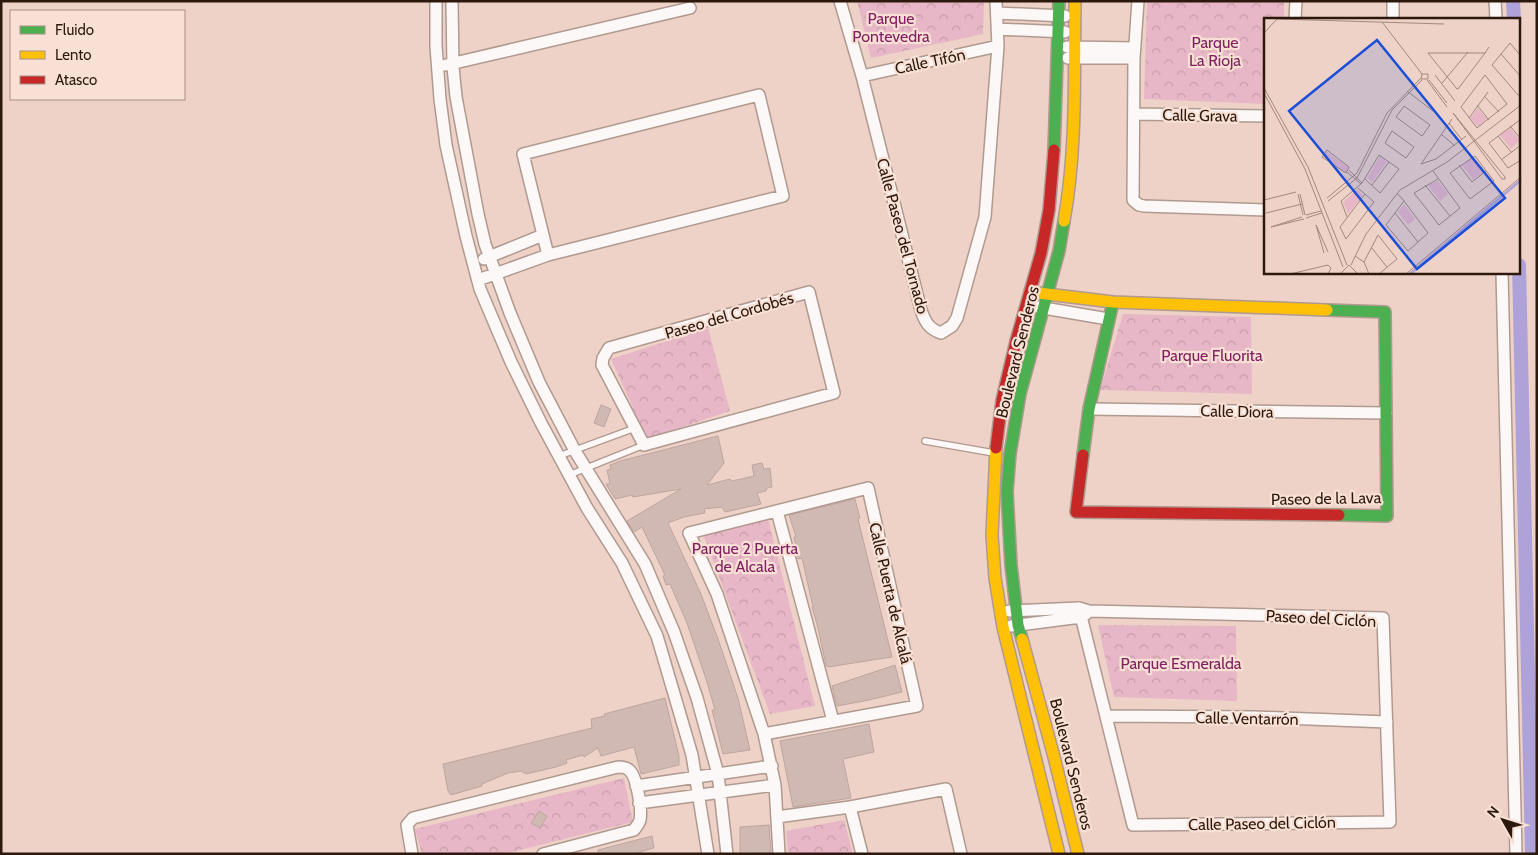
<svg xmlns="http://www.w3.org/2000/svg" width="1538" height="855" font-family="Cabin,sans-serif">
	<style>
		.park { fill: url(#park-crowns) }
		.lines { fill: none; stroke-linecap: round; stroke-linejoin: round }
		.canal { stroke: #aea2d8; stroke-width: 14 }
		.building { fill: #d1b9b3; stroke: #bea6a0 }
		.lane-casing { stroke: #b0998f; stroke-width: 8 }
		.street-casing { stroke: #b0998f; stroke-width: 14 }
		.fast-casing { stroke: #b0998f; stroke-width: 14 }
		.slow-casing { stroke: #b0998f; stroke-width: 14 }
		.jam-casing { stroke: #b0998f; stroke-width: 14 }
		.lane { stroke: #fcf8f7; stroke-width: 5.5 }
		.street { stroke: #fcf8f7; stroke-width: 11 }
		.fast { stroke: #4caf50; stroke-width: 11 }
		.slow { stroke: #ffc107; stroke-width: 11 }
		.jam { stroke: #c62828; stroke-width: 11 }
		.labels { text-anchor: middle; stroke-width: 4.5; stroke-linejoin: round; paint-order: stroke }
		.park-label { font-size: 16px; fill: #811f60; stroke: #f9e0d5 }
		.street-label { font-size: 16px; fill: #2d180e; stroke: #f9e0d5 }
		.inset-river { fill: none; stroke: #aea2d8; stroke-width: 2.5 }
		.inset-road { fill: none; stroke: #a1887d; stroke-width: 1 }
		.view { fill: #1d4ed8; fill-opacity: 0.15; stroke: #1d4ed8; stroke-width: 2.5 }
		.inset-edge { fill: none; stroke: #2d180e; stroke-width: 2.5 }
	</style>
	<defs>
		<pattern id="park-crowns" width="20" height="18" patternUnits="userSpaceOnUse" patternTransform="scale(1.25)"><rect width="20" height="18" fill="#e8b7c7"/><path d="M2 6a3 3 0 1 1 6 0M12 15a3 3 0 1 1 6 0" fill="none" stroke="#c79daa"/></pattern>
	</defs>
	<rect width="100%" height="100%" fill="#eed2c7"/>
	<!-- park -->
	<path class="park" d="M857 1H984L983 34 871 58Z
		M1147 1H1284V19H1266L1265 104 1144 99Z
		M1123 314 1251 317 1252 394 1100 390Z
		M708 328 730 411 647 439 611 359Z
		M768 519 815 706 770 714 703 534Z
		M1098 625 1236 626 1237 701 1114 697Z
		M624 778 633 822 504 854H422L415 829Z
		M844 820 853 854H788L786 831Z"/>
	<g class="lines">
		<!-- canal -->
		<path class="canal" d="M1513 1 1514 19
			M1519 265 1532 854"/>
	</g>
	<!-- building -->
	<path class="building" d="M601 405 611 409 604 427 594 423Z
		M718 436 724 463 707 485 730 479 732 481 754 476 752 465 762 463 764 469 770 468 772 487 767 488 766 491 757 493 761 504 725 512 722 507 704 509 705 513 684 517 668 523 701 594 718 639 738 698 750 750 723 754 712 710H715L707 682 687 623 670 584 666 585 663 576 665 575 642 527 634 532 627 521 681 489 633 497 632 495 615 499 606 484H610L607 470 611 469 610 465 620 461Z
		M855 499 860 518 858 519 892 657 828 667 826 665 818 628 812 607H813L802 558 798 559 794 537H796L789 515Z
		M895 665 902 692 869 700 837 706 832 686Z
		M665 698 679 756V765L641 774 634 747 601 756 598 748 584 757 583 755 566 760 567 763 556 767 526 774 521 771 508 773 482 784V786L451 795 448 791 443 764 592 728 591 719 605 716 604 714Z
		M869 724 874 752 843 759 851 798 793 807 780 741Z
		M539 811 547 816 540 828 531 823Z
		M769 825 771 853 740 854V827Z
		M652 836 654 848 632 854H598V850Z"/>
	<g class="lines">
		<!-- lane casing -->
		<g class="lane-casing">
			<path id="lane" d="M925 441 994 453
				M559 456 635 428
				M569 475 644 445"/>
		</g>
		<!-- street casing -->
		<g class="street-casing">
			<path id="street" d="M436 1V46L440 99 446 145 466 236 480 289 511 362 541 423 587 508 622 563 657 636 692 755 708 854
				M452 1 453 67 456 97 478 214 485 244 510 313 539 382 575 451 645 564 674 632 697 698 718 774 727 854
				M840 1 862 76 921 310C925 322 929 329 941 333L952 326 957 318 985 217 998 46 996 1
				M1138 1 1134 58 1133 200 1139 205 1144 206 1266 210
				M1495 1 1496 19
				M997 13 1065 16
				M1295 19 1296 1
				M1393 19V1
				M997 29 1065 32
				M1067 47 1135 48
				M1068 58H1134
				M446 65 690 8
				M862 76 998 46
				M759 95 783 196 548 255 523 154Z
				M1134 114 1266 116
				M484 259 543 235
				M1502 272 1516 854
				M478 280 548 255
				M809 292 834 393 644 445 602 365 603 358 609 348Z
				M1038 307 1108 319
				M1089 409 1386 413
				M777 511 833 721
				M1009 611 1079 608 1089 611 1383 618 1390 822 1133 825 1079 608
				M1011 626 1081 617 1086 614
				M1106 716 1254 717 1387 722
				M764 734 917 706 868 488 689 533 717 594 764 734 775 785 779 854
				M636 786 772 766
				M639 803 775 785
				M850 807 862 854
				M777 817 850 807 946 789 961 854
				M412 854 407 825 413 818 618 767C622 767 626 767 629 770 637 776 642 810 640 820 639 824 636 827 634 830L543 854"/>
		</g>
		<!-- fast casing -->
		<g class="fast-casing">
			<path id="fast" d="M1054 150 1059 1
				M1327 310 1385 312 1387 516 1339 515
				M1083 455 1089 409 1113 302
				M1022 639 1018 625 1011 565 1007 492 1010 454 1020 394 1059 251 1064 221"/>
		</g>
		<!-- slow casing -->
		<g class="slow-casing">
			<path id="slow" d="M1064 221C1077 149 1074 74 1075 1
				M1030 292 1113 302 1327 310
				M996 448 992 535 995 578 1003 627 1059 854
				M1022 639 1054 757 1078 854"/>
		</g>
		<!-- jam casing -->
		<g class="jam-casing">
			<path id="jam" d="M996 448 1002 400 1016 341 1041 253 1049 210 1054 150
				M1083 455 1076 512 1339 515"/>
		</g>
		<!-- lane -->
		<use href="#lane" class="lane"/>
		<!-- street -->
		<use href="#street" class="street"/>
		<!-- fast -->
		<use href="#fast" class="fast"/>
		<!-- slow -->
		<use href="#slow" class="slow"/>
		<!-- jam -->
		<use href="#jam" class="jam"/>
	</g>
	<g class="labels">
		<!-- park labels -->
		<g class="park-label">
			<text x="891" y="24">Parque<tspan x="891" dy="18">Pontevedra</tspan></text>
			<text x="1215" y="48">Parque<tspan x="1215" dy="18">La Rioja</tspan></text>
			<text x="1212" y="361">Parque Fluorita</text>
			<text x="745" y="554">Parque 2 Puerta<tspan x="745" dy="18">de Alcala</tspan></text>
			<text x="1181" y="669">Parque Esmeralda</text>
		</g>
		<!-- street labels -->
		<g class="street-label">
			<text transform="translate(930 61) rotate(-12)" y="6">Calle Tifón</text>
			<text transform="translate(1200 115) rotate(1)" y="6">Calle Grava</text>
			<text transform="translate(903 236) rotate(75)" y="6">Calle Paseo del Tornado</text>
			<text transform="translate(729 315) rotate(-16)" y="6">Paseo del Cordobés</text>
			<text transform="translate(1017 352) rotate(-76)" y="6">Boulevard Senderos</text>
			<text transform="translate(1237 411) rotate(1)" y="6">Calle Diora</text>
			<text transform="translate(1326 498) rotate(-1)" y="6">Paseo de la Lava</text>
			<text transform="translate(891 593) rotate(77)" y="6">Calle Puerta de Alcalá</text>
			<text transform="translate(1321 618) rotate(3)" y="6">Paseo del Ciclón</text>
			<text transform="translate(1247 718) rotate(1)" y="6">Calle Ventarrón</text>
			<text transform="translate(1072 764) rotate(76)" y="6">Boulevard Senderos</text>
			<text transform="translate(1262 823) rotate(-1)" y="6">Calle Paseo del Ciclón</text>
		</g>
	</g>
	<!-- overview -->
	<g transform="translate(1264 18)">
		<rect width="256" height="256" fill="#eed2c7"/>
		<path d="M214 90 223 101 214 109 206 100ZM246 110 256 122 247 131 236 117ZM62 133 85 150 81 155 59 138ZM116 138 123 144 108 164 103 160ZM209 138 221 153 209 162 198 147ZM174 163 184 176 176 183 164 167ZM93 171 99 177 84 196 79 184ZM140 186 151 201 144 207 134 194Z" fill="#e8b7c7"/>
		<path class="inset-river" d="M146 256 257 162"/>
		<path class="inset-road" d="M13 1 180 6M118 4 158 56 157 61H164V56H158M0 15 13 1M221 35H164L193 71H194L221 35 225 29M237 36 257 59M257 38 246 25 228 47 254 77 257 76M171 57 191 83M221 57 243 86 213 110 197 89ZM163 62 183 89M165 62 183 85M178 65 204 34M0 70 44 149 83 247M143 73 169 93M0 75 41 151 79 249M220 78 235 94M213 87 225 102M140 88 166 107 158 118 132 99ZM189 95 241 159V161H238ZM205 100 224 74M188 101 157 146 172 141 202 118M257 101 225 125 244 150 257 142M185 105 198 122M246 108 257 121M128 113 150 129 142 140 121 125ZM177 116 191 128M234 118 247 134M63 132 85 149 82 155 58 139ZM211 138 230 163 206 181 186 155ZM237 142 257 127M195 147 208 164 222 153M85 152 98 165M169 153 196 190 175 207 150 175 174 161M83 154 97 166M108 167 125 144M161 167 186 198M94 170 110 184 82 221 76 209 101 176M133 175 140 183 164 215 144 233 122 207 140 183M34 176 39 197M36 176 41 197M63 180 93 155 123 95 157 60M0 182 32 174M64 183 93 160 128 92 158 62M2 195 38 186M131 195 154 224M42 197 57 193M83 199 77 183 98 165 115 137 135 151 116 175 101 161M42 200 58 195M52 207 64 234M52 207 60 235M7 209 38 199M7 209 40 201M107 229 123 249M91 238 100 244 105 256M100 244 114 217 133 241 115 256M87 247 102 216 136 172 183 144 257 87M26 256 64 247 67 250 64 256M76 256 85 247 94 256M142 256 257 159"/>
		<path class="view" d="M113 22 241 180 153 251 25 93Z"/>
		<rect width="256" height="256" class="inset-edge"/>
	</g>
	<!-- border -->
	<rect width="1538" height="855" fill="none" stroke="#2d180e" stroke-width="5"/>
	<!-- legend -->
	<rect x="10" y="10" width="175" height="90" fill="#f9e0d5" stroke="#a79085"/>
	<rect x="20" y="26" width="25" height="8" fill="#4caf50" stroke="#a79085"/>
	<text x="55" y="35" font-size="15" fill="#2d180e">Fluido</text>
	<rect x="20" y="51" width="25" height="8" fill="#ffc107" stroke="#a79085"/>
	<text x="55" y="60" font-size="15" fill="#2d180e">Lento</text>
	<rect x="20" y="76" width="25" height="8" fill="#c62828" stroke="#a79085"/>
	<text x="55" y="85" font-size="15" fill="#2d180e">Atasco</text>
	<!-- north arrow -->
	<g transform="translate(1503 820) rotate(309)" stroke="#f9e0d5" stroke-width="4" paint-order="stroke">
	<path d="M0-4L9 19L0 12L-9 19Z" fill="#2d180e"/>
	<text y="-8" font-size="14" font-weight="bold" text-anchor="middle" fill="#2d180e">N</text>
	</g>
</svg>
